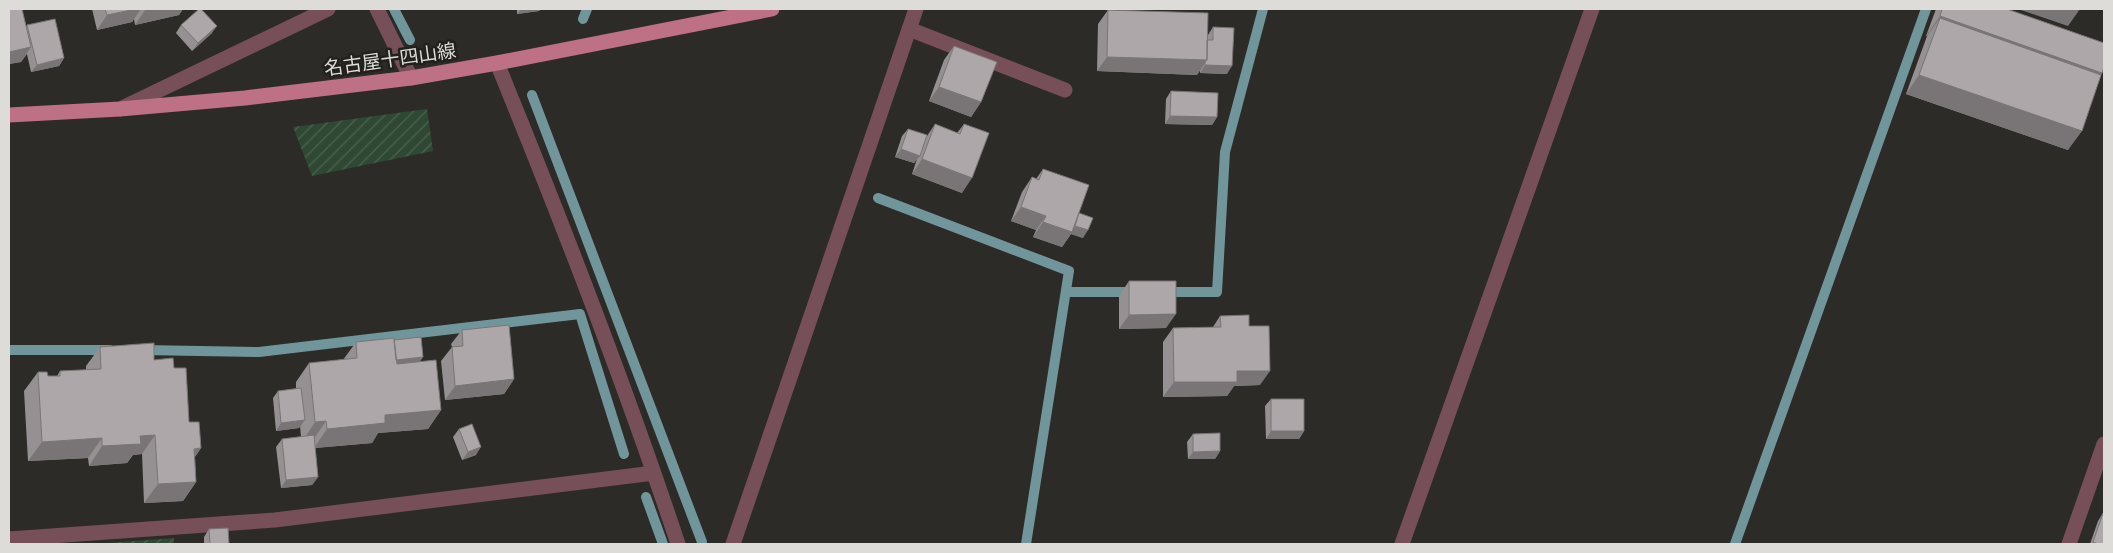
<svg xmlns="http://www.w3.org/2000/svg" width="2113" height="553" font-family="Commissioner,'Noto Sans JP',sans-serif">
	<style>
		.garden { fill: url(#garden-furrows) }
		.lines { fill: none; stroke-linecap: round; stroke-linejoin: round }
		.stream { stroke: #70969c; stroke-width: 10 }
		.minor { stroke: #764f58; stroke-width: 15 }
		.major { stroke: #be7084; stroke-width: 15 }
		.wall { fill: #959091 }
		.shaded-wall { fill: #797576 }
		.building { fill: #ada7a9; stroke: #797576 }
		.labels { text-anchor: middle; stroke-width: 5; stroke-linejoin: round; paint-order: stroke }
		.street-label { font-size: 19px; fill: #dddcd9; stroke: #23211d }
	</style>
	<defs>
		<pattern id="garden-furrows" width="10" height="10" patternUnits="userSpaceOnUse" patternTransform="scale(1.25)"><rect width="10" height="10" fill="#2f4834"/><path d="M-1 1l2-2M0 10L10 0M9 11l2-2" fill="none" stroke="#4d6251"/></pattern>
	</defs>
	<rect width="100%" height="100%" fill="#2c2b27"/>
	<!-- garden -->
	<path class="garden" d="M427 109 433 151 312 176 293 127Z
		M174 538V544H92Z"/>
	<g class="lines">
		<!-- stream -->
		<path class="stream" d="M394 9 410 40
			M583 19 587 9
			M532 95 702 542
			M878 198 1069 271 1026 544
			M1066 292H1134
			M1164 292H1217L1225 152 1263 9
			M9 350H110
			M142 350 259 352 580 314 624 454
			M646 497 663 544
			M1735 544 1926 9"/>
		<!-- minor -->
		<path class="minor" d="M377 9 411 78
			M909 29 1065 90
			M497 63C562 222 624 381 678 544
			M120 109 328 9
			M9 539 275 520 654 473
			M733 544 916 9
			M1402 544 1592 9
			M2069 544 2104 444"/>
		<!-- major -->
		<path class="major" d="M9 115 120 109 245 98 411 78 497 63 772 9"/>
	</g>
	<!-- wall -->
	<path class="wall" d="M9 9 26 27 27 25 64 58 59 66 31 72 27 54 21 62 9 64Z
		M92 9H183L179 15 135 25 134 19 132 22 97 30Z
		M517 9H541L539 11 517 14Z
		M1936 9H2007L2102 73 2068 150 1906 94 1927 36H1926Z
		M1108 10 1207 40 1208 35 1213 27 1227 74 1200 73V70L1197 75 1097 71 1098 24Z
		M181 25 212 33 192 51 176 33Z
		M954 46 981 102 971 117 929 101 944 60Z
		M1171 91 1217 117 1212 125 1165 124 1166 99Z
		M935 124 957 133 964 124 962 193 912 174 917 159 914 163 895 157 902 136 908 129 927 136Z
		M1043 169 1079 213 1083 238 1071 234 1062 247 1033 237 1036 230 1011 221 1022 192 1032 177 1036 179Z
		M1129 281 1166 328 1119 329V296Z
		M1220 316 1249 326 1260 385 1234 386 1227 396 1163 397V342L1173 328 1213 327Z
		M462 330 514 379 504 394 445 400 441 361 452 347 451 344Z
		M394 340 423 357 420 361 441 410 428 429 378 433 372 443 315 448 318 477 312 485 281 488 276 447 282 439 301 437 300 426 299 428 276 431 273 398 278 391 296 389V382L309 363 343 360 356 342Z
		M100 347 154 360 174 368 189 422 201 448 195 457 196 482 183 501 144 503 142 454 133 455 127 463 89 466 88 458 28 461 24 391 38 372 48 376H57L60 371 86 370V366Z
		M1271 399 1304 431 1299 439H1266L1265 406Z
		M459 429 476 455 462 460 453 437Z
		M1193 434 1220 451 1215 459H1188L1187 442Z
		M2103 513 2104 544H2090L2098 521Z
		M209 529 229 544H204V537Z"/>
	<!-- shaded-wall -->
	<path class="shaded-wall" d="M136 9H141L132 22 97 30 107 15Z
		M152 9H183L179 15 135 25 145 10Z
		M521 9H541L539 11 517 14Z
		M2018 9H2080L2068 26Z
		M1940 16 2102 73 2088 93 1940 18 1927 36H1926Z
		M217 26 212 33 192 51 198 43Z
		M31 47 21 62 9 64V52Z
		M1107 57 1207 60 1197 75 1097 71Z
		M64 58 59 66 31 72 37 65Z
		M1205 65 1232 66 1227 74 1200 73Z
		M1919 75 2082 131 2068 150 1906 94Z
		M939 87 981 102 971 117 929 101Z
		M1170 116 1217 117 1212 125 1165 124Z
		M901 149 920 156 914 163 895 157Z
		M922 159 972 178 962 193 912 174Z
		M1021 207 1046 216 1036 230 1011 221Z
		M1043 222 1073 225 1088 230 1083 238 1071 234 1062 247 1033 237Z
		M1176 314 1166 328 1119 329 1129 315Z
		M423 357 417 365 390 368 395 360Z
		M1237 371H1270L1260 385 1234 386 1227 396 1163 397 1174 382Z
		M514 379 504 394 445 400 455 386Z
		M441 410 428 429 378 433 372 443 314 448 327 429 385 415Z
		M305 420 299 428 276 431 281 423Z
		M326 421 313 440 302 442 315 422Z
		M1271 431H1304L1299 439H1266Z
		M155 435 142 454 133 455 127 463 89 466 102 446 140 436Z
		M102 438 88 458 28 461 42 442Z
		M481 447 476 455 462 460 468 452Z
		M201 448 187 467 194 449Z
		M1220 451 1215 459H1188L1193 452Z
		M318 477 312 485 281 488 286 480Z
		M196 482 183 501 144 503 158 484Z"/>
	<!-- building -->
	<path class="building" d="M9 9H22L31 47 9 52Z
		M105 9H136L107 15Z
		M199 9H201L217 26 198 43 181 25Z
		M1942 9H2007L2104 43V67L2102 73 1940 16Z
		M1108 10 1208 13 1207 60 1107 57Z
		M1940 18 2101 75 2082 131 1919 75Z
		M55 19 64 58 37 65 27 25Z
		M1213 27 1234 28 1232 66 1205 65V62L1207 60V40H1213Z
		M954 46 997 62 981 102 939 87Z
		M1171 91 1218 93 1217 117 1170 116Z
		M935 124 960 134 964 124 989 133 972 178 922 159Z
		M908 129 927 135 920 156 901 149Z
		M1043 169 1089 185 1072 232 1043 222 1046 216 1021 207 1032 177 1039 180Z
		M1079 213 1093 218 1088 230 1075 226Z
		M1129 281H1176V314L1129 315Z
		M1249 315V326H1269L1270 371H1237V382H1174L1173 328 1221 327 1220 316Z
		M509 325 514 379 455 386 452 347 463 346 462 330Z
		M421 337 423 357 396 360 394 340Z
		M394 338 397 364 436 360 441 410 385 415V423L327 429 326 421 315 422 309 363 357 358 356 342Z
		M154 343V360L173 358 174 368H186L189 422H199L201 448 194 449 196 482 158 484 155 435 140 436 141 444 102 446V438L42 442 38 372H47L48 376H60V371L101 369 100 347Z
		M301 388 305 420 281 423 278 391Z
		M1271 399H1304V431H1271Z
		M472 424 481 447 468 452 459 429Z
		M1220 433V451L1193 452V434Z
		M314 435 318 477 286 480 282 439Z
		M2103 513H2104V544H2098L2093 542Z
		M228 528 229 544H210L209 529Z"/>
	<g class="labels">
		<!-- street labels -->
		<g class="street-label">
			<text transform="translate(390 59) rotate(-8)" y="7">名古屋十四山線</text>
		</g>
	</g>
	<!-- border -->
	<rect width="2113" height="553" fill="none" stroke="#dddcd9" stroke-width="20"/>
</svg>
